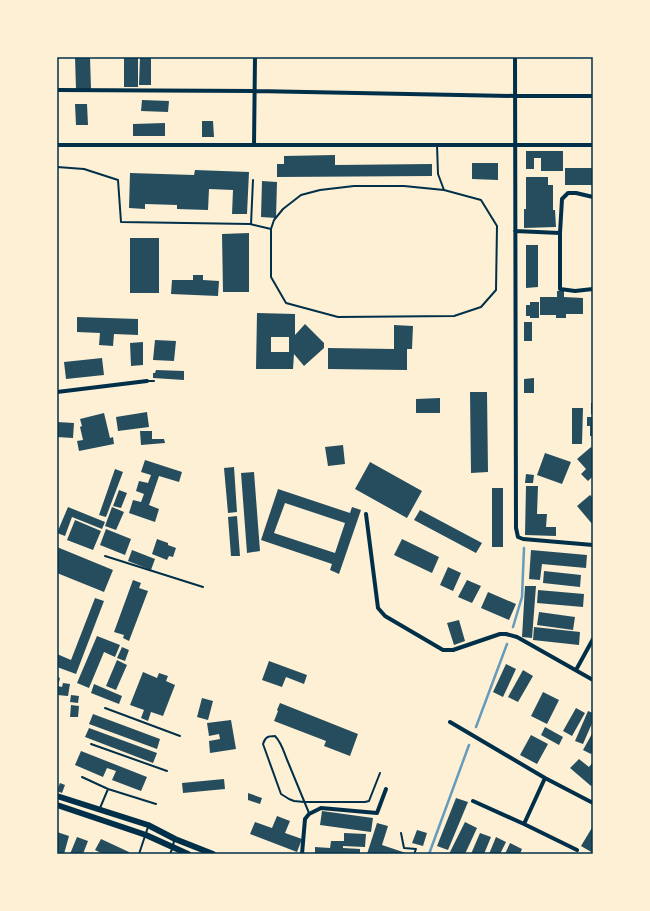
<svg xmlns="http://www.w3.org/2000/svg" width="650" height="911" font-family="Rubik,sans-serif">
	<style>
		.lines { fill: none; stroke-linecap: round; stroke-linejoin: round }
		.stream { stroke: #669bbc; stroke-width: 2.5 }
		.building { fill: #264d5e; fill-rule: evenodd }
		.service { stroke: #003049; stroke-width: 2 }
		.minor { stroke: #003049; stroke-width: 4 }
		.secondary { stroke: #003049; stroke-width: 6 }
		.neatline { fill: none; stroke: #003049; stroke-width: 1.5 }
	</style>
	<rect width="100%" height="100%" fill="#fdf0d5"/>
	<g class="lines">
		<!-- stream -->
		<path class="stream" d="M513 627 522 597 524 548
			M476 727 507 644
			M429 854 469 745"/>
	</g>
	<!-- building -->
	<path class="building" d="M75 57H90L91 89H76Z
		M124 57H138V87H124Z
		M140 57H151V85H139Z
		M142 100 169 101 168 112 141 111Z
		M75 104H87L88 125H76Z
		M202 121H213L214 137H202Z
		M165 123V136H133V124Z
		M526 151H563V171H541V158H534V169H526Z
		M335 155V165L432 164V176L277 177V164H284V156Z
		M472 163H498V180L472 179Z
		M565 168H593V185H565Z
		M195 170 249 172 247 214H232L233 190 209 189 208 210 177 209V205L145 204V209L129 208 130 173 194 175Z
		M526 177H548V185H553V210H555L556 227 524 228V209H526Z
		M262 181 277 182 276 218 261 217Z
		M249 233V292H223L222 234Z
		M130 238H159V293H130Z
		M526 245H538V287L526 288Z
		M193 275H203V280L219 281 218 296 171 294 172 280H193Z
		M557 291H564V297L583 298V314H566V318H556V315H540V297H557Z
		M530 302H539V318H530V316H526V305H530Z
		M257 313 295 314V335L305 324 324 343V348L304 366 294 354 293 369H256ZM271 337H289V352H271Z
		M77 317 138 319V335L114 334 113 346 99 345 100 333 77 332Z
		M524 322H532V341H524Z
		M394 325 413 326 412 349H407V370L328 369V348L394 349Z
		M155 340 176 341 174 361 153 360Z
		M143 342V365L131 366 130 343Z
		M102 358 104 375 66 379 64 362Z
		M156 370 184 371V380L153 378V373H155Z
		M534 378V393H524V379Z
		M470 392H487L488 472 471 473Z
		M440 398V413H416V399Z
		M591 403H593V414H591Z
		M572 408H583L582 444H572Z
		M147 412 149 427 118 431 116 417Z
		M104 413 110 438 113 437 114 444 79 451 77 441 83 440 80 427 82 426 80 419Z
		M587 417H593V436H590V426H587Z
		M57 422 74 423 73 438 57 437Z
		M140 431H152V439H164L165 443 141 445Z
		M343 445 345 464 328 466 325 447Z
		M591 447 593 450V476L588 481 581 474 586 469 577 459Z
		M545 453 571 462 562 484 537 475Z
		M145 460 182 472 179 482 159 476 149 505 159 509 155 522 129 513 133 500 141 502 144 494 136 491 139 481 148 483 151 475 141 472Z
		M370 462 422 491 407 518 355 489Z
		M234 467 237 512 228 513 224 468Z
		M115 469 123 472 106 517 99 515Z
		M254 472 260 551 247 553 241 473Z
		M526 474 534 475 533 483H525Z
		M526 486H538L537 514H547L546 527H556V536L525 535Z
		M492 488H503V547H492Z
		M278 489 350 513 352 507 361 510 339 574 330 570 332 564 261 540ZM285 503 345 523 335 553 274 533Z
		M119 490 127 493 121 508 113 506Z
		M590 495 593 498V525L577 506Z
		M68 507 105 522 102 529 72 517 65 536 57 533Z
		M112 507 124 512 116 530 105 526Z
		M420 510 482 543 476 553 414 520Z
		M237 516 240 556H231L228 517Z
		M75 520 101 531 93 550 67 540Z
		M106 529 131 539 125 555 100 545Z
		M157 539 168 543V545L176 548 173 557 169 556 167 560 152 554Z
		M402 539 439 557 432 573 394 555Z
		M57 547 113 570 104 592 57 573Z
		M132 550 155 559 151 570 128 561Z
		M531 550 587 555 586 568 542 564 540 580 529 579Z
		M448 567 461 573 453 591 440 585Z
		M544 571 581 575 580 587 543 583Z
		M133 580 141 583 139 588 148 591 129 641 123 638 124 635 114 632Z
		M467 580 481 586 472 603 458 597Z
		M525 586H536L532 638 522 637Z
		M538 590 584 594 583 607 537 603Z
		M488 592 516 604 509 620 481 608Z
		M95 598 104 601 76 674 57 667V654L71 660Z
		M539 612 575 617 573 630 537 625Z
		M459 620 465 641 454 645 447 623Z
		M534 627 580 632 579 645 533 640Z
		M97 636 120 645 115 657 104 652 89 688 77 683Z
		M122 647 129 650 125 661 117 658Z
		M117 660 127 665 116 690 106 686Z
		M269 661 307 675 304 684 286 677 282 687 262 680Z
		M506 664 516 669 503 697 493 692Z
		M523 670 533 676 518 702 508 697Z
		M143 672 157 678 159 673 168 676 166 681 175 685 163 716 151 712 148 721 141 718 144 710 130 705Z
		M57 677 60 678 58 686 62 687 63 683 70 684 68 696 57 695Z
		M94 684 122 696 119 704 91 693Z
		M543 692 559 700 547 724 531 716Z
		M71 695 79 696 78 703 70 702Z
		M202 698 213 701 208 720 197 717Z
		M280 703 358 734 350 756 324 746 326 741 274 721 278 711 277 710Z
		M71 705 79 706 78 717H70Z
		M576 708 585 713 572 736 563 731Z
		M588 711 593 713V721L583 744 575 741Z
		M93 714 160 739 157 749 89 724Z
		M231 720 236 749 210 753 209 741 220 739 219 734 209 736 207 723Z
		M545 727 563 737 559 745 541 735Z
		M89 728 157 753 153 763 85 737Z
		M593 732V751L591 754 583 750Z
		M531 735 548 744 537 764 520 755Z
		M81 751 147 777 141 791 112 780 116 771 107 768 103 777 75 765Z
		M579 759 589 767 593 762V784L591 786 570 768Z
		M224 779 225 789 183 793 182 783Z
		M60 783 65 785 62 793 57 791Z
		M248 793 262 798 260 804 248 800Z
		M456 798 468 802 448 850 437 846Z
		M322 811 373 818 371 832 320 825Z
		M277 816 290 821 285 833 302 839 297 852 250 834 255 822 272 828Z
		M465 822 477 828 465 854H449Z
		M377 823 388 826 382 845 409 854H367Z
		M593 826V853L581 846Z
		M417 830 427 833 423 846 412 843Z
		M57 832 69 836 64 854H57Z
		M344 833 366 834 365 847 343 846V848L360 849V854H315V847L330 848 331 841H344Z
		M480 833 491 837 484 854H471Z
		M77 837 88 841 83 854H70Z
		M496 837 506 842 500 854H489Z
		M101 839 129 852 128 854H100L101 853 95 850Z
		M510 843 522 849 520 854H505Z"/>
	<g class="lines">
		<!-- service -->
		<path class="service" d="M57 167 84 169 118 180 121 222 250 224 271 229V277L286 303 338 317 454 316 481 307 496 290 497 226 481 200 444 190 438 174 437 145
			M251 224 253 180
			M271 229 274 220 283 209 301 195 320 190 354 186H404L444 190
			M147 381H154
			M105 556 203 587
			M105 708 180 736
			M91 744 167 771
			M82 777 108 789 156 804
			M100 808 108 789
			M309 813C302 796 295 779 288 762 284 753 282 743 275 736 268 736 265 737 263 744L281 794 289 799 294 801 304 802H365L369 801 380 773
			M401 833 404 848 416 849 414 854
			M139 854 148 827
			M170 854 173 847 174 840"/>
		<!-- minor -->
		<path class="minor" d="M515 57 516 528 518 537 523 539 593 545
			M57 90 255 91 515 96H593
			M57 145H593
			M254 145 255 57
			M593 197 576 193H568L562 199 560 233V289L575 291 593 289
			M515 231 560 233
			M57 392 147 381
			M366 514 378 608 385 616 443 650H453L500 634H506L517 637 593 680
			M576 670 593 639
			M450 722 545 778 593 803
			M473 801 524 824 577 850
			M524 824 545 778
			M302 854 305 819 309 814 321 808 377 813 386 789"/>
		<!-- secondary -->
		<path class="secondary" d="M57 796 148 825 175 839 213 854
			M57 805 146 835 188 854"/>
	</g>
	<!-- border -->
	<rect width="650" height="911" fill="none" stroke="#fdf0d5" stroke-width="116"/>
	<rect x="58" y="58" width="534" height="795" class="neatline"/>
</svg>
